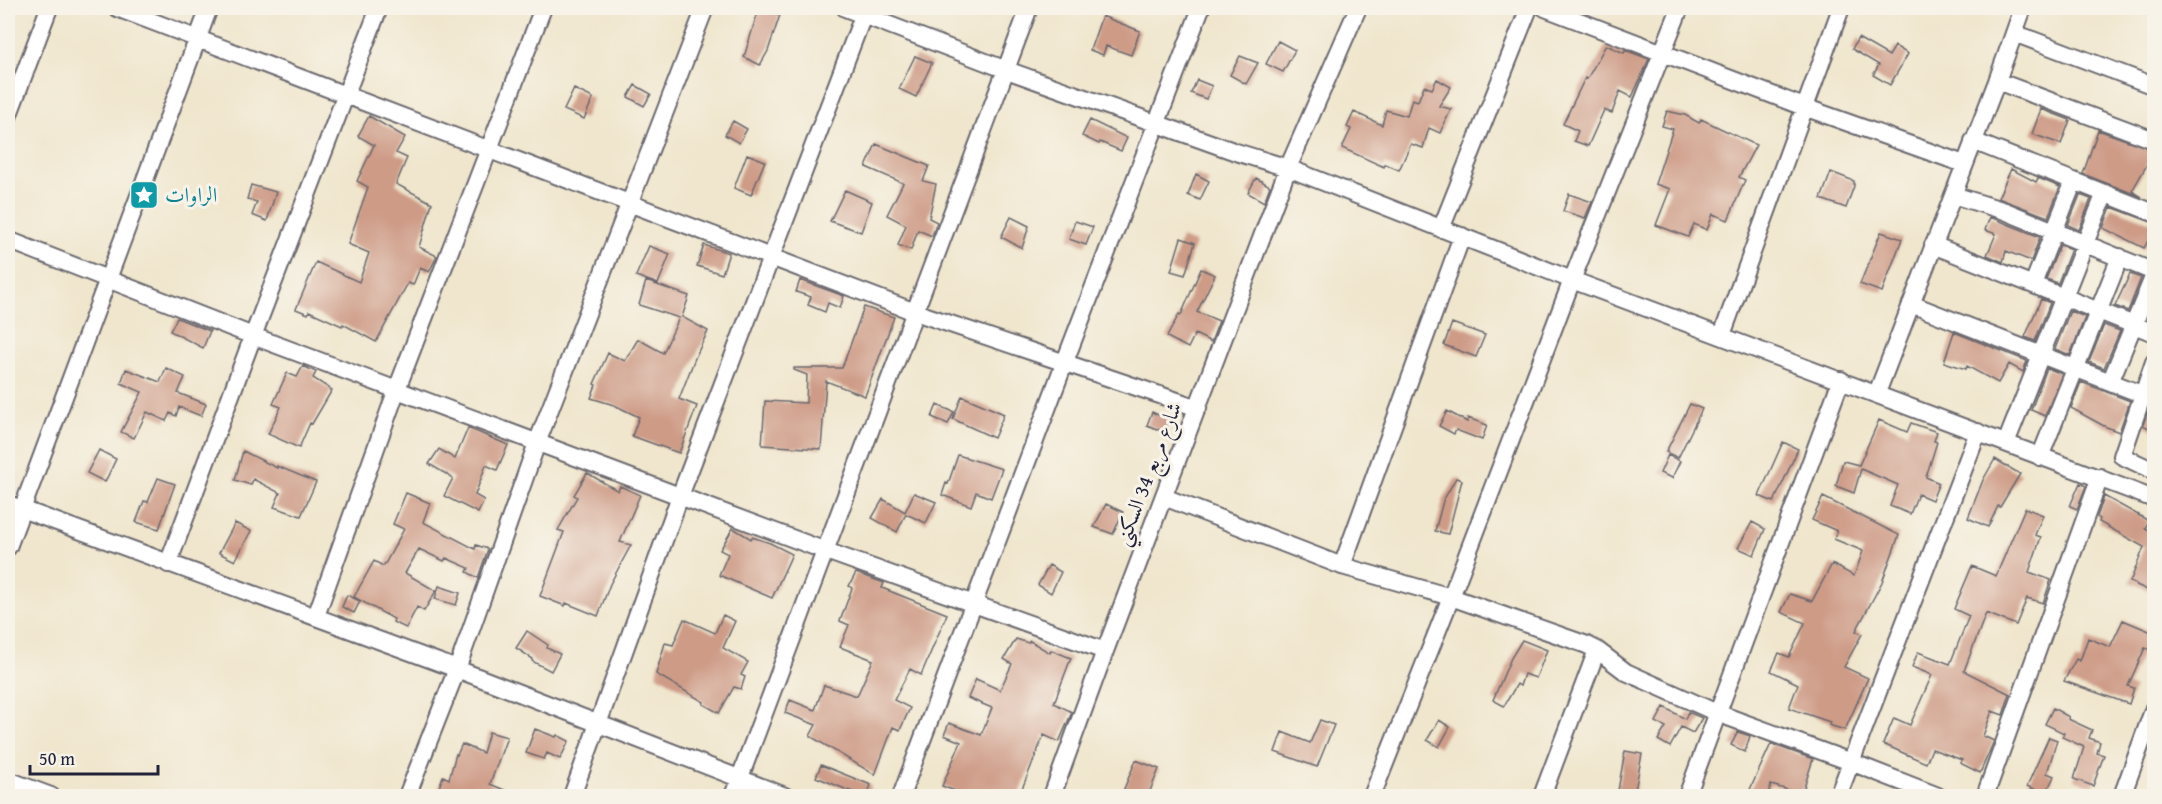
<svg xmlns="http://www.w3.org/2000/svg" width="2162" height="804" font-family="'Gentium Book Plus',Amiri,serif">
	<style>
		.building { fill: #ce9b87 }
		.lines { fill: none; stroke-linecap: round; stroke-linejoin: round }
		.minor-casing { stroke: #6a676e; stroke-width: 20 }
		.minor { stroke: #fff; stroke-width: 16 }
		.labels { text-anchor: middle; stroke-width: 6; stroke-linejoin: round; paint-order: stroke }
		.culture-label { font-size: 21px; fill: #0d838f; stroke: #f7f3e8; text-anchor: start }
		.street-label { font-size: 21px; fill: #22223b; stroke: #f7f3e8 }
	</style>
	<rect width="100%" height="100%" fill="#f7f3e8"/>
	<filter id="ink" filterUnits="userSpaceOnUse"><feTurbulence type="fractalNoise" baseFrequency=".0167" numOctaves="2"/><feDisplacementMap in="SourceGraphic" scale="12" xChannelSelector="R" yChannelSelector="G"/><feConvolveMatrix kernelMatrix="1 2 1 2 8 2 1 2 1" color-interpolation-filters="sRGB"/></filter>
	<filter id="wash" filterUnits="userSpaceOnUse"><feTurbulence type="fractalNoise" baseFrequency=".008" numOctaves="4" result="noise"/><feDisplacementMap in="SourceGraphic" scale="24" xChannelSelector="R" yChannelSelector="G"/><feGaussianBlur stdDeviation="1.35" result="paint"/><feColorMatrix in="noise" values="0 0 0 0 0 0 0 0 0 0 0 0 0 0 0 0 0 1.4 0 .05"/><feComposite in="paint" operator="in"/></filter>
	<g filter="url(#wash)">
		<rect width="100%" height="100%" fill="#f0e6cd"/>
		<g id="blocks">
			<!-- building -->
			<path class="building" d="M759 8 780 15 768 51 760 65 744 57Z
				M1102 16 1140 31 1131 55 1106 46 1103 55 1090 50Z
				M1858 38 1889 56 1895 46 1908 54 1890 85 1873 75 1879 65 1852 49Z
				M1278 41 1295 50 1283 72 1266 64Z
				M1606 45 1624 53 1625 50 1649 59 1632 97 1620 91 1612 113 1604 110 1588 146 1574 141 1578 131 1563 124 1585 78 1587 79Z
				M915 56 932 63 916 97 899 89Z
				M1240 56 1258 63 1246 84 1230 75Z
				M1437 79 1451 87 1439 106 1451 109 1440 133 1429 128 1423 148 1411 144 1399 170 1385 164 1384 167 1342 148 1351 129 1347 127 1354 112 1382 125 1386 110 1407 116 1412 99 1418 101 1424 86 1432 89Z
				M1197 80 1212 86 1206 99 1191 93Z
				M635 85 651 94 644 106 628 97Z
				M574 89 593 98 584 119 564 110Z
				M2041 109 2070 120 2061 144 2032 134Z
				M1667 111 1685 115 1699 123 1701 119 1756 145 1739 177 1745 180 1728 220 1713 214 1707 230 1694 224 1688 237 1656 225 1670 189 1655 184 1673 129 1662 126Z
				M369 116 405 137 396 153 407 158 396 184 432 203 419 247 437 256 429 272 420 268 413 285 408 283 376 342 343 324 342 326 309 311 308 314 296 309 316 262 359 282 369 253 348 244 368 187 357 181 374 145 358 136Z
				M1090 120 1127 138 1121 151 1100 142 1099 144 1082 136Z
				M733 121 747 129 739 143 725 135Z
				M2098 130 2154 150V166L2148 163 2132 191 2142 197 2083 174Z
				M876 144 929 166 923 181 936 184 929 218 937 222 932 236 918 230 911 250 898 245 906 225 887 215 903 183 866 167Z
				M747 154 765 161 751 195 734 188Z
				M2011 169 2036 182 2038 178 2060 187 2048 217 1998 198Z
				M1831 172 1854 181V186L1846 208 1821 199Z
				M1196 174 1209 181 1200 200 1188 195Z
				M1256 178 1270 186 1264 202 1248 193Z
				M251 185 276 192 267 221 252 215 257 202 247 199Z
				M845 190 872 202 861 232 830 221Z
				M1569 194 1592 202 1585 218 1563 211Z
				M2080 195 2091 199 2079 230 2068 225Z
				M2111 207 2154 223V230L2144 248 2103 228Z
				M1011 217 1029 226 1022 248 1001 237Z
				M1990 217 2040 237 2031 261 2006 251 2003 262 1987 255 1996 234 1985 230Z
				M1075 221 1093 227 1086 245 1069 239Z
				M1881 232 1902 239 1882 292 1860 284Z
				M1181 238 1195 243 1185 275 1171 271Z
				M704 245 729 253 722 274 697 266Z
				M2060 245 2071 249 2058 283 2046 279Z
				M649 246 670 254 658 284 636 276Z
				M1201 269 1215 275 1197 312 1219 321 1211 342 1195 334 1188 348 1167 337 1179 314 1181 315Z
				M2130 274 2141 278 2128 311 2115 306Z
				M800 280 844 296 840 308 828 303 825 312 808 305 811 297 796 292Z
				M646 281 689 296 682 317 708 331 695 358 679 399 697 406 679 453 632 436 639 417 614 405 591 398 596 385 594 384 608 353 625 361 638 339 663 353 679 318 639 305Z
				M2041 299 2050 303 2035 341 2025 337Z
				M864 307 894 317 865 396 826 381 821 449 762 445 765 401 806 403 807 375 794 370V368H842Z
				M2070 311 2085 317 2070 355 2055 349Z
				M177 318 210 331 203 348 170 331Z
				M1452 323 1485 335 1476 357 1444 345Z
				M2104 325 2120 331 2104 368 2089 362Z
				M1954 332 2027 361 2023 372 2009 364 1998 383 1967 366 1966 369 1944 362Z
				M303 366 316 372 313 378 332 390 312 424 310 423 299 448 268 434 281 407 273 404 287 373 297 377Z
				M166 368 185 377 178 393 206 404 201 416 179 407 176 416 170 413 166 421 147 412 134 438 121 432 142 392 121 383 126 369 160 382Z
				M2047 368 2062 374 2045 416 2031 410Z
				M2081 382 2130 401 2119 432 2104 426 2071 408Z
				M962 396 1004 414 994 438 953 419Z
				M1690 404 1702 409 1678 458 1666 452Z
				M937 405 954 412 948 424 932 417Z
				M2149 408 2154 409V431L2143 425Z
				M1447 411 1467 422 1468 418 1487 425 1482 440 1456 430 1454 434 1439 426Z
				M1152 412 1169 420 1164 432 1147 425Z
				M1879 420 1907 432 1911 423 1937 432 1934 441 1937 442 1926 477 1939 483 1932 500 1918 494 1910 514 1890 506 1898 485 1861 469 1854 493 1836 486 1843 461 1859 465Z
				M468 428 508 445 497 470 486 465 475 495 484 500 478 513 444 496 453 478 429 464 439 449 455 459Z
				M1783 442 1798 449 1774 502 1759 496Z
				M99 450 116 459 105 482 87 473Z
				M243 451 277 468V466L316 482 301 516 274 507 280 493 253 479 251 485 235 480Z
				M958 455 1002 469 991 498 976 492 971 506 942 495 946 483 948 484Z
				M1668 455 1680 461 1672 478 1660 473Z
				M1995 459 2020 474 2000 507 1998 506 1988 527 1968 518 1983 480Z
				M587 473 618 491 620 486 640 495 620 542 631 545 610 584 598 616 566 603 565 606 540 596 564 532 558 530 577 497 574 495Z
				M158 478 175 484 159 529 136 522 144 501 148 502Z
				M1456 478 1462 480 1448 534 1435 531 1443 501Z
				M2080 483 2086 486 2077 509 2070 506Z
				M406 493 430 503 423 522 475 549 476 545 488 549 478 578 467 572 469 568 446 558 444 561 419 549 405 573 436 591 424 611 417 607 406 628 393 622 394 619 354 597 374 561 383 566 386 562 404 529 393 524Z
				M914 493 936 502 926 523 906 514 897 532 872 518 883 499 905 512Z
				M2104 496 2149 521 2145 528 2151 531 2154 524V593L2130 582 2144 547 2099 522 2100 519 2097 517Z
				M1823 497 1899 535 1882 582 1856 631 1862 634 1844 667 1868 678 1845 730 1829 725 1830 722 1789 708 1798 684 1771 671 1779 653 1789 657 1805 623 1781 612 1790 594 1812 601 1832 564 1854 576 1863 551 1834 539 1837 531 1812 520Z
				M1106 504 1123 512 1113 534 1094 527Z
				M2025 508 2043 515 2035 535 2041 537 2029 572 2051 580 2043 603 2027 598 2016 625 1986 613 1964 671 2010 694 2003 715 1992 711 1983 736 1994 741 1980 773 1960 763 1962 760 1932 749 1926 763 1883 744 1894 718 1910 725 1932 675 1912 667 1918 652 1950 664 1969 616 1954 609 1972 566 1996 576Z
				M1752 522 1765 529 1754 555 1738 548Z
				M235 523 251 531 235 561 219 553Z
				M733 528 751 539 752 537 770 543 792 554 772 598 719 575 728 554 720 550Z
				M1049 565 1061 572 1051 593 1038 585Z
				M856 573 884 583 882 588 947 614 921 675 910 669 894 700 910 708 900 730 893 727 875 775 810 736 816 725 785 713 790 700 815 710 824 685 857 696 873 660 840 647 849 625 840 621 852 588 849 586Z
				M439 586 460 593 456 605 435 599Z
				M347 595 360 601 354 613 342 607Z
				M723 615 735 621 723 648 748 662 741 675 745 677 741 689 734 687 719 713 703 704 704 702 656 674 665 643 673 645 684 619 715 633Z
				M2123 620 2154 633V651L2145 648 2128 686 2134 688 2129 704 2064 681 2076 659 2080 661 2088 638 2110 647Z
				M527 631 548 645 547 648 560 654 551 671 532 661 533 659 516 648Z
				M1016 639 1028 643 1030 641 1050 653 1051 650 1071 658 1054 703 1072 712 1059 742 1044 735 1019 796H968L942 786 961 742 944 735 949 723 981 735 992 708 968 698 976 679 1000 690 1012 664 1004 659Z
				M1522 640 1547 650 1536 678 1524 674 1520 686 1517 684 1504 706 1493 700 1511 658Z
				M1664 707 1685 719 1688 712 1702 718 1693 733 1681 727 1670 747 1658 740 1666 727 1656 722Z
				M2053 708 2069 717 2068 719 2092 730 2089 738 2100 742 2097 753 2104 755 2093 786 2074 779 2084 747 2062 737 2064 733 2045 724Z
				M1320 720 1334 725 1317 767 1275 752 1282 732 1310 743Z
				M1439 720 1450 727 1439 747 1427 740Z
				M535 729 556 737 557 735 569 741 560 759 547 753 544 759 526 753Z
				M489 732 507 737 490 784 519 796H436L443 776 449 779 456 754 457 755 462 744 483 753Z
				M1738 732 1750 736 1745 752 1731 745Z
				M2049 737 2057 740 2047 773 2054 776 2046 794 2027 786Z
				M1771 744 1813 759 1802 794 1771 785 1767 796H1747Z
				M1625 751 1642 754 1634 796H1617Z
				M1136 760 1159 769 1148 796H1121Z
				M821 765 871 785 867 796H862L816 777Z"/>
		</g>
	</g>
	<g filter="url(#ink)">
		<use href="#blocks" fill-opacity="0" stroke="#6a676e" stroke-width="1.5"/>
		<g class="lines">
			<!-- minor casing -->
			<g class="minor-casing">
				<path id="minor" d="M117 8 915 312 1198 408
					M845 8 1004 69 1236 152 1288 168 1572 280 2154 499
					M1545 8 1804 107 1964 164
					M2014 33 2154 86
					M1997 81 2154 140
					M8 117 49 8
					M1973 141 2154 213
					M1953 195 2005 211 2154 272
					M1441 229 1529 8
					M8 240 253 336 826 551 1105 651
					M1933 245 2154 333
					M2033 284 2074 181
					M1911 304 2154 399
					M1722 335 1841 8
					M2154 362 2122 456 2154 471
					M2111 380 2154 275
					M1877 393 1997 81 2023 8
					M2006 443 2105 193
					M2040 457 2120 257
					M1164 497 1342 566 1451 597 1587 645 1597 650 1626 672 1717 713 1851 762 1938 796
					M8 504 457 669 785 796
					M8 547 209 8
					M168 564 253 336 379 8
					M1342 566 1462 236
					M316 616 397 389 543 8
					M8 780 51 796
					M407 796 457 669 537 443 705 8
					M572 796 680 496 866 8
					M733 796 1029 8
					M901 796 1064 364 1201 8
					M1052 796 1105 651 1288 168 1358 8
					M1372 796 1451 597 1572 280 1680 8
					M1542 796 1597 650
					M1687 796 1841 380
					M1838 796 1978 432
					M1985 796 2100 477
					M2122 796 2154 708"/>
			</g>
			<!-- minor -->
			<use href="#minor" class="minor"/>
		</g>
	</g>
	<!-- icons -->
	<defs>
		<g id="sight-square" transform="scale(1.5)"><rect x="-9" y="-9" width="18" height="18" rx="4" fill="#0f9aa8" stroke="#f7f3e8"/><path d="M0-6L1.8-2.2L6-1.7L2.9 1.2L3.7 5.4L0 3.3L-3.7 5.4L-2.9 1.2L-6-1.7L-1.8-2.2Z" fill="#fff"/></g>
	</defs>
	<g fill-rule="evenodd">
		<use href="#sight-square" x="144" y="195"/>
	</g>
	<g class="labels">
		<!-- culture labels -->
		<g class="culture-label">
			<text x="165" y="202">الراوات</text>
		</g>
		<!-- street labels -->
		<g class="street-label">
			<text transform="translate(1148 474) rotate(-69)" y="7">شارع مربع 34 السكني</text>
		</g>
	</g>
	<!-- margin -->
	<rect width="2162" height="804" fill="none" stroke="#f7f3e8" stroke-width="30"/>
	<!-- scale -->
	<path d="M30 765v9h128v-9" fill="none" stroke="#22223b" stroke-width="3"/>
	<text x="39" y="765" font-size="18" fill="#22223b" stroke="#f7f3e8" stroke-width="4.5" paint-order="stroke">50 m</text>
</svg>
